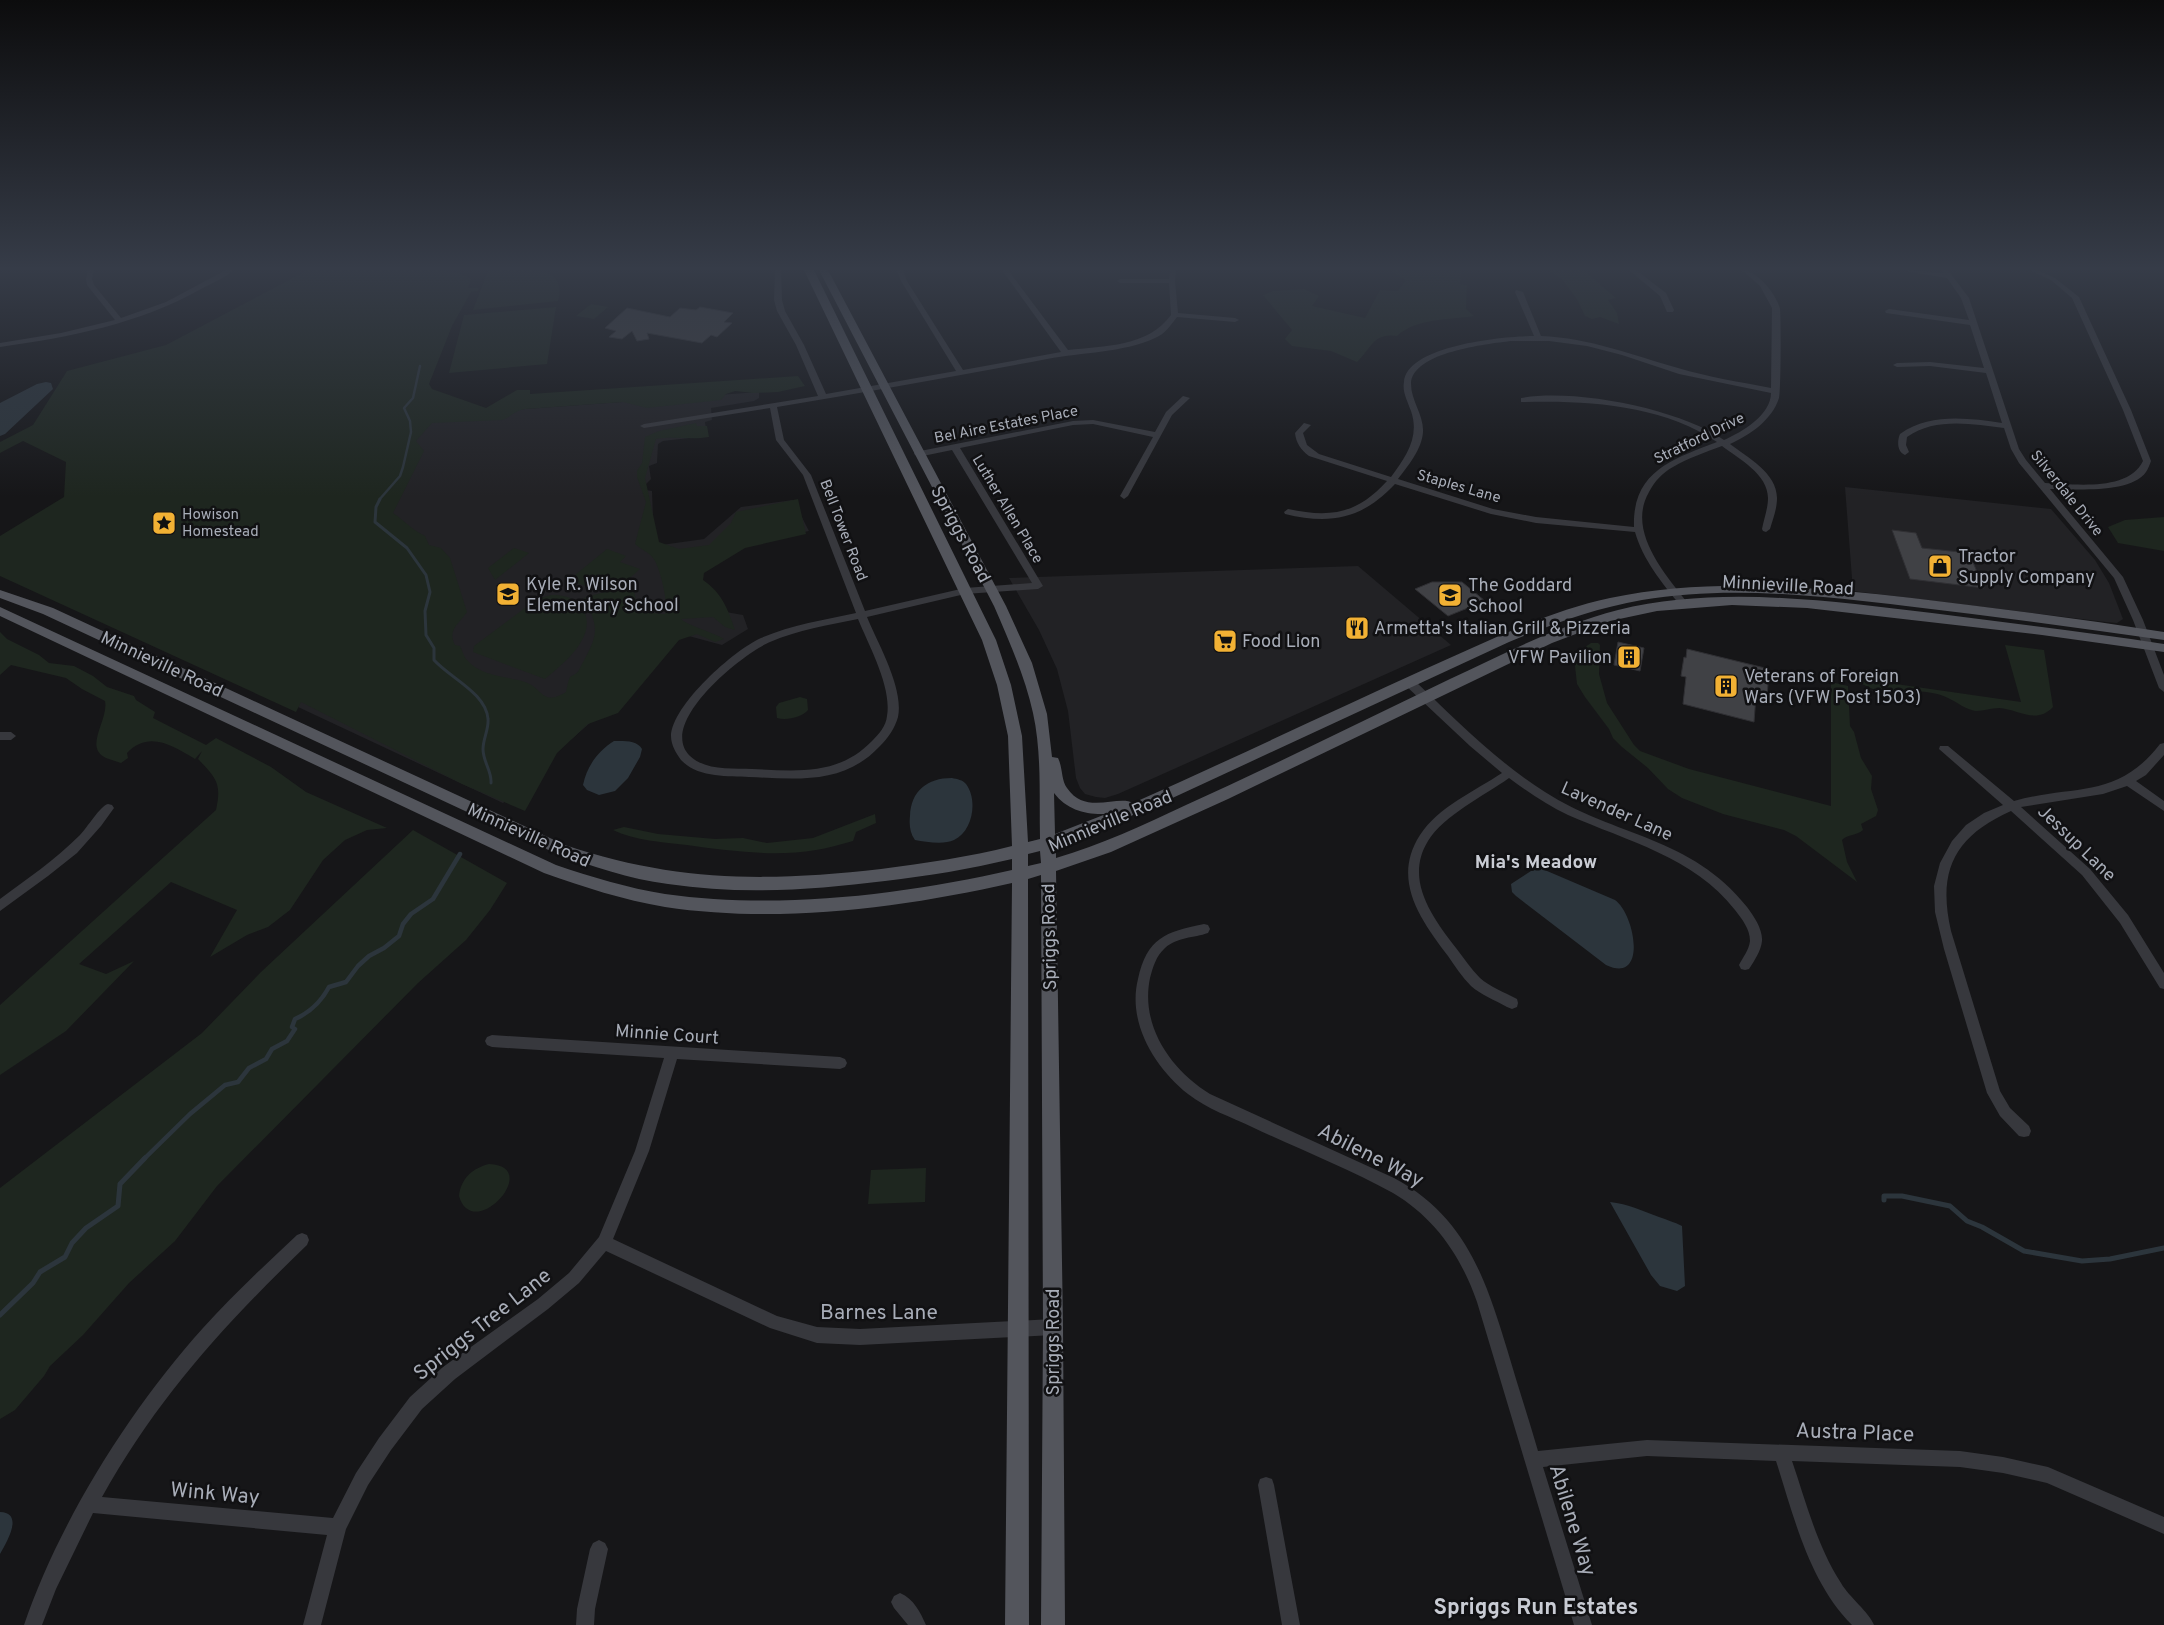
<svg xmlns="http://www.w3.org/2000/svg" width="2164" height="1625" font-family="Overpass,sans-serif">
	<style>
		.built { fill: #222225 }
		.green { fill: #1e261f }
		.water { fill: #2c353c }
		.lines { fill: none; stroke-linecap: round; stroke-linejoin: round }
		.stream-far3 { stroke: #2c353c; stroke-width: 2.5 }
		.stream-far2 { stroke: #2c353c; stroke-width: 3 }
		.stream-far1 { stroke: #2c353c; stroke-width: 4.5 }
		.stream { stroke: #2c353c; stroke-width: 5 }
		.building { fill: #404145; stroke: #303034 }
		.minor { fill: #37383d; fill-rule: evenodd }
		.major { fill: #53555c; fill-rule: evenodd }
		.labels { text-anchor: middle; stroke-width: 5; stroke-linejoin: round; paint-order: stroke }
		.far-street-label { font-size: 15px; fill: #a8adb8; stroke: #111113 }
		.far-poi-label { font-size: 15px; fill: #a8adb8; stroke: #111113; text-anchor: start }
		.street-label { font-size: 18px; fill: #a8adb8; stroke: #111113 }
		.poi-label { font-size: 18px; fill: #a8adb8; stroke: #111113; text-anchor: start }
		.neighbourhood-label { font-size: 19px; font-weight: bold; fill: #c9ccd4; stroke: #111113 }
		.near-street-label { font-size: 21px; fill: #a8adb8; stroke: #111113 }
		.near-neighbourhood-label { font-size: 22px; font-weight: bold; fill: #c9ccd4; stroke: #111113 }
	</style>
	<rect width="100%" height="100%" fill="#161618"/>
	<!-- built -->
	<path class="built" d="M759 392V398L754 401 711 408 712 420 705 422 707 436 663 441 658 444 657 463 649 466 651 479 645 485 646 490 652 491 654 546 704 539 741 507 793 500 809 531 740 545 695 576 703 608 743 615 748 629 722 645 685 635 669 638 600 714 551 757 503 803 298 707 416 417Z
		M1845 487 2051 509 2095 560 2109 583 2123 619 2117 623 2106 622 1853 591Z
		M1358 566 1451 645 1118 794 1105 798 1096 797 1085 794 1080 788 1076 778 1068 711 1057 669 1039 630 1009 578Z"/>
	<!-- green -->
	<path class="green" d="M308 270H441L462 274 471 279 468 288H479L478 291 471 292 452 326 429 384 432 389 486 408 517 390H530V394L798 376 805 386 778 392 754 393 735 391 726 394 721 400 647 408 623 402 526 409C515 410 511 417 502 420L432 423 416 441 424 451 393 513C405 521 412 530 425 536L429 545 441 548 450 558 467 612C459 624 447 630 455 645L460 646C462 650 464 657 467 660 481 677 507 676 525 682 543 688 542 707 566 692 567 688 568 681 570 677 573 675 578 673 579 670 596 637 602 632 584 598L615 589 595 582 588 587 569 580 607 549 626 556 620 562 640 569 617 589 632 584C634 589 634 591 635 596 637 611 653 614 665 614 669 605 660 566 653 558 649 552 640 549 635 544L646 502 637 477V471L642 463 645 437 659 431 696 423 697 426H707L709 437C691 440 674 436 656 439L645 478 659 542 679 549 709 545 731 523 736 512 798 499 806 534 745 548 704 573 703 580C722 593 728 609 735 630L725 627 713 617 681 619C688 626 713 632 724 639L715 642 697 634 679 640 618 713 588 724 557 753 525 811 462 784 301 702 296 712 0 576V536L64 497 66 462 23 441 0 453V442L33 425 67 371 166 345Z
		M503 270C527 270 568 265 558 301L473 310 488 271Z
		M1389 270 1461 271 1460 284 1467 285 1466 309 1474 316C1450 320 1416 318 1397 336 1373 332 1371 349 1357 362L1331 351 1292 346 1285 339 1292 330 1263 295 1273 291 1304 289 1319 296 1312 306 1365 318 1380 290 1398 291 1406 280Z
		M1548 270H1583L1616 298 1608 300 1617 313 1619 324 1600 317 1592 319 1585 316 1578 301 1563 280Z
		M591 304 608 307 594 319 576 316Z
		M556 307 547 364 449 373 464 315Z
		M2164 517V551L2118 543 2108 527 2125 520Z
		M514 548 529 553 495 580 488 568Z
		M551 595C564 595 575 597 582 608 600 635 563 664 545 679L473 652 474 646 537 599Z
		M0 632 7 639 39 655 49 663 74 666 93 676 107 687 134 696 136 700 155 712 153 718 206 745 216 738 271 767 306 792 387 828 367 830 345 840 323 860 290 910 268 927 247 935 210 957 237 910 171 882 79 964 106 974 134 961 66 1031 0 1075V1005L216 810C222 783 216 778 198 759L202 751 195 759C173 746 149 730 127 753L128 758 121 763C116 761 111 760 106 758 83 748 109 719 105 701L82 689 66 678 11 665 0 675Z
		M1591 643H1598L1600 645 1599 674 1607 703 1634 745 1640 751 1689 769 1831 806V682L1848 686 1850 726 1854 732 1861 758 1872 776 1871 789 1878 810 1876 816 1861 824 1863 830C1856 836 1848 834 1842 840L1847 862 1857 882 1796 836 1784 830 1723 814 1682 798 1668 789 1648 768 1622 747 1613 738 1609 729 1585 697 1577 684 1575 666 1585 647Z
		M2005 645 2044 650 2053 707C2036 725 2018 709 1999 708 1991 708 1984 711 1976 711 1966 710 1957 702 1948 698 1931 690 1912 691 1895 693L1892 698 1847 677 2021 702Z
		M800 697 807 699 808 710C802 717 787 721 777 718L776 707 779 703Z
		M875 814 876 823 856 832 853 841C841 844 829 848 816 850 774 857 730 851 687 845 662 842 636 841 613 830L624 827 658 834 715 839 743 838 767 843 813 838Z
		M413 830 507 883 490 910 466 940 418 983 217 1186 175 1241 129 1283 83 1335 50 1366 44 1376 15 1410 0 1419V1188L202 1033 261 972Z
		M489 1164C544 1166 473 1244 459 1196 461 1178 473 1168 489 1164Z
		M926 1168 925 1202 868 1204 871 1170Z"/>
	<!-- water -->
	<path class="water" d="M46 382 51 383 53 389 5 434 0 436V403L37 384Z
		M614 741C624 741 637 740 642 749L640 757 628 778 615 791 599 795 587 790 583 785C587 766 598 751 614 741Z
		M952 778C957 779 963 780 966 784 978 800 973 831 954 840 944 845 926 842 915 840 910 833 909 825 910 816 911 791 927 778 952 778Z
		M1540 868 1615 900C1635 914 1648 985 1606 965L1516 896 1512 892 1511 884 1531 871Z
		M1610 1202C1628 1204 1643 1211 1659 1217 1667 1220 1674 1222 1682 1226L1685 1286 1677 1291 1660 1286 1651 1275Z
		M0 1512C25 1513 6 1543 0 1554Z"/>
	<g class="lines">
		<!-- stream-far3 -->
		<path class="stream-far3" d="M379 500 400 476 403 467 411 432 410 421 404 408 413 398 420 366"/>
		<!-- stream-far2 -->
		<path class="stream-far2" d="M380 499 376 507 375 522 407 548 426 575 430 592 425 611 426 635 434 648V660C450 678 486 693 488 719 489 729 483 739 483 749 483 762 492 771 491 783"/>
		<!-- stream-far1 -->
		<path class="stream-far1" d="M144 1159 190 1114 225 1085 238 1082 249 1068 266 1059 272 1049 287 1041 295 1029 292 1027 295 1019C311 1012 321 1002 329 987L346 982 358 966 369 956 384 948 399 936 403 924 411 914 433 899 460 854"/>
		<!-- stream -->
		<path class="stream" d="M1884 1200V1196H1902L1950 1206 1967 1221 1982 1227 2024 1251 2082 1261 2110 1259 2164 1248
			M0 1315 33 1283 40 1272 65 1257 72 1243 86 1228 118 1206 120 1184 145 1158"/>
	</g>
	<!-- building -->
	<path class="building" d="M700 307 733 313 724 322 732 323 717 337 711 335 702 343 647 333 649 339 637 341 632 331 622 339 609 337 616 331 605 328 627 308 670 317 680 308 696 310Z
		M1892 530 1916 533 1922 548 1969 553 1984 588 1910 579Z
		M1432 582H1462L1485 601 1448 616 1415 589Z
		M1618 642 1644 648 1640 671 1614 665Z
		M1687 649 1769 669 1767 698 1756 695 1754 722 1683 704 1686 677 1681 676 1684 657 1686 658Z"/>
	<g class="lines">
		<!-- minor -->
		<path class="minor" d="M88 270H94L92 279 94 285 121 318 166 302 226 270H234C225 278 212 283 201 289 139 324 70 337 0 347V343L61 333 115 320 87 285 86 279Z
			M775 270H781L782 300 785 311 804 345 826 394 956 371 901 281 897 270H903L907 281 963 370 1061 352 1002 270H1008L1068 350C1104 346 1148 347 1171 315L1169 283H1120L1117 281 1120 279H1169L1170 270H1176L1175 281 1178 313 1235 318 1239 320 1235 322 1177 317C1171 325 1165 334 1155 338 1122 353 1083 352 1047 359 957 376 868 392 777 407L784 440 811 475 865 611 965 588 1032 583 952 450 918 457 914 454 915 452 1073 421 1093 420 1155 432 1166 412 1183 396 1190 398 1172 415 1128 496 1124 499 1120 496 1153 437 1093 424 1073 425 960 448 1043 586 1038 589 965 594 867 617C878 644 904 688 898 717 895 728 888 738 880 746 844 785 798 779 749 777 728 776 698 778 681 760 676 753 671 745 671 736 672 705 734 650 761 638 791 625 824 620 856 613L803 475 776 440 770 408 644 428 640 426 644 424 818 396 796 345 777 311 774 300ZM858 619C869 646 892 687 887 716 886 726 879 734 872 741 838 776 797 771 752 769 732 768 706 771 690 756 656 723 743 653 770 642 798 630 828 625 858 619Z
			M1629 270H1636L1666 293 1674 310 1673 312H1667L1660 296Z
			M1742 270C1757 270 1777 295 1780 309 1781 317 1781 391 1779 398 1772 420 1750 435 1730 444 1747 457 1777 473 1777 498 1777 509 1773 519 1770 529L1766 532 1763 531 1762 529C1764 519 1768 508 1768 498 1768 474 1739 459 1722 446 1706 452 1688 458 1673 467 1662 473 1655 481 1649 492 1627 530 1663 572 1686 601V605H1680C1662 583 1643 560 1635 532L1536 523 1491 514 1395 484C1362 519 1331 525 1285 514L1284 512 1288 509C1331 518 1357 514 1387 481L1309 456C1301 450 1296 443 1295 433L1304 423 1311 425 1303 433 1307 445 1319 454 1391 477C1406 456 1420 437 1411 411 1408 402 1402 392 1404 382 1407 345 1505 336 1534 336L1515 292 1516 290 1523 292 1541 336C1590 338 1632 355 1678 368 1708 377 1740 382 1771 388L1772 308 1760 286ZM1511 341H1549L1587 346 1622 355 1679 374 1771 393C1771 415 1742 432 1724 440 1680 409 1575 388 1521 398V402H1524C1588 400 1663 405 1717 442 1673 459 1632 471 1634 527L1536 517 1493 509 1398 479C1408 466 1422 449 1423 432 1424 415 1411 401 1411 384 1412 352 1487 344 1511 341Z
			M1907 270 1943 273 1941 270H1948L1969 298 2019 449 2026 460 2045 483C2074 484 2128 492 2143 461L2123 410 2072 298 2051 280 2029 270H2037L2055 278 2079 297 2131 410 2151 461C2150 464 2148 469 2146 472 2131 494 2073 489 2050 489L2123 577 2143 620 2164 675V692L2159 688 2133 620 2114 578 2019 463 2011 449 2004 428C1972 424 1935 417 1907 437L1906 445 1909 452 1905 455C1897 452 1897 441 1900 434 1930 413 1967 418 2002 423L1986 373 1930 366 1897 367 1893 365 1897 363 1930 362 1984 368 1970 325 1886 313 1885 311 1889 309 1969 320 1961 298 1947 278 1910 272Z
			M1409 678 1413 679C1455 719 1496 761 1545 792 1615 837 1691 836 1747 907 1754 916 1763 930 1762 941 1761 951 1754 961 1749 969L1745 970 1741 969 1739 965C1743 957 1749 950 1750 941 1750 929 1742 919 1735 910 1694 857 1627 841 1568 815 1547 805 1528 792 1509 778 1484 796 1444 815 1428 841 1404 880 1433 918 1456 948 1464 958 1471 969 1480 978 1490 987 1504 992 1517 999L1518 1003 1517 1007 1512 1009 1507 1007C1495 1000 1481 995 1471 986 1462 977 1455 966 1448 956 1421 920 1391 880 1420 835 1438 807 1475 791 1502 773L1470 746 1405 685 1404 682 1405 679Z
			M0 732H11L16 736 11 740H0Z
			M2164 743V755L2146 775 2136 781 2164 801V811L2127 786 2103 794 2021 807 2090 869 2128 915 2164 973V989L2160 988 2120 923 2082 875 2011 811C1955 836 1937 870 1951 931L2000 1091 2010 1108 2029 1126 2031 1131 2029 1136 2024 1137 2019 1136 2000 1116 1987 1093 1944 949 1935 912 1934 886 1940 863 1952 841 1966 825 1984 813 2003 805 1939 749 1940 746H1948L2014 801C2074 784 2117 800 2160 744Z
			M108 804 112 805 114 808 101 826 77 853 48 876 0 911V899C27 879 55 860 80 835 87 828 100 806 108 804Z
			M1204 924 1208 925 1210 929 1208 933C1194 938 1177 937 1165 948 1156 956 1153 967 1150 978 1140 1026 1171 1070 1210 1094L1394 1178C1465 1216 1485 1277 1507 1349 1517 1383 1528 1417 1538 1451L1647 1440 1960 1451 2003 1457 2048 1467 2164 1517V1534L2047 1483 2003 1473 1960 1467 1792 1461C1806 1502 1817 1546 1841 1583 1849 1597 1869 1612 1874 1625H1852C1809 1582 1794 1517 1776 1461L1647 1456 1543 1467 1592 1625H1574L1477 1302C1461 1256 1435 1218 1393 1193 1347 1168 1299 1149 1252 1127 1231 1117 1207 1109 1188 1094 1155 1068 1127 1023 1138 979 1147 938 1165 932 1204 924Z
			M492 1035 840 1057 845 1059 847 1063 845 1067 840 1069 677 1059 649 1151 613 1239 777 1316 817 1327 860 1329 1053 1319 1058 1322 1061 1327 1058 1332 1053 1335 860 1345 817 1343 770 1328 606 1251 579 1283 548 1309 455 1379 422 1409 391 1450 368 1485 346 1529 321 1625H303L327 1535 93 1513 56 1589 42 1625H24C59 1522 130 1409 203 1328 233 1295 265 1265 297 1235L302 1233 307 1235 309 1240 307 1245C225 1324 158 1397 102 1497L333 1518 356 1473 379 1438 410 1397 443 1367 538 1299 569 1273 599 1237 635 1151 664 1058 492 1047 487 1045 485 1041 487 1037Z
			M1266 1477 1272 1479 1274 1485 1300 1625H1282L1258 1485 1260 1479Z
			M599 1540 605 1543 608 1549 595 1609 594 1625H576L577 1609 590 1549 593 1543Z
			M900 1593C914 1599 920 1612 926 1625H908L894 1608 891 1602 894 1596Z"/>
		<!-- major -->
		<path class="major" d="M804 270H814L996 640 1011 685 1022 736 1028 842 1040 839C1039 797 1042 754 1033 713 1025 676 1009 641 994 606L819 270H828L1006 606 1032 663 1047 714 1052 757 1058 758C1063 768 1061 780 1067 788 1086 816 1118 794 1133 803 1230 760 1326 714 1423 670 1484 643 1545 612 1610 598 1710 577 1811 587 1912 598 1996 608 2080 619 2164 632V640C2078 628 1992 616 1906 606 1819 596 1729 585 1642 600 1596 608 1552 624 1509 642L1153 807 1056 846V858C1101 845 1143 825 1186 805 1275 765 1362 721 1450 679 1504 654 1559 625 1618 610 1720 585 1828 601 1932 613 2009 623 2087 632 2164 644V652L2042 635 1807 608 1732 605 1657 611 1610 621 1552 643 1228 799 1111 852 1056 871 1063 1327 1065 1625H1041L1043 1327 1041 875 1028 879 1029 1625H1005L1012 883C902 908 777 924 665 907 623 900 584 887 544 873L0 616V607L556 865C591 877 628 888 665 894 777 910 902 895 1012 870V859C970 869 928 876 885 881 812 890 741 895 668 884 629 879 592 866 555 853L43 614 0 598V590L53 608 565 845C674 882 768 882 881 869 925 863 969 857 1012 846L1008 736 997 685 982 640ZM1054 793C1067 810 1086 815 1106 814L1055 834ZM1040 851 1041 863 1028 866V854Z"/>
	</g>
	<!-- sky -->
	<linearGradient id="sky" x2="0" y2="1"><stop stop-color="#0c0c0d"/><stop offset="0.54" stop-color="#363c48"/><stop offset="1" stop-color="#363c48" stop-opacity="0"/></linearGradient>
	<rect width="2164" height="497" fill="url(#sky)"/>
	<!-- icons -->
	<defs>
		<g id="sight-square" transform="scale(1.25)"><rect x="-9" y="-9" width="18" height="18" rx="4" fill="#f2b134" stroke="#111113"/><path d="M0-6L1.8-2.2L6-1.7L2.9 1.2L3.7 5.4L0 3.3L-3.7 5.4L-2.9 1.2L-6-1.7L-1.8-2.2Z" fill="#111"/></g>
		<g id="shop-square" transform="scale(1.25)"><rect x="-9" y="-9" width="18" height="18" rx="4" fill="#f2b134" stroke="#111113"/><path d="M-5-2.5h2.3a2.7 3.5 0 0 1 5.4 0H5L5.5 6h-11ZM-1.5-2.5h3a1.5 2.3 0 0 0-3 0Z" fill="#111"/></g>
		<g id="school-square" transform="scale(1.25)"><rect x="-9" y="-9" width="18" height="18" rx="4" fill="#f2b134" stroke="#111113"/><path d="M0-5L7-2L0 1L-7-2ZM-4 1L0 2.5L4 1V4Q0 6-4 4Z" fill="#111"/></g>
		<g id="restaurant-square" transform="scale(1.25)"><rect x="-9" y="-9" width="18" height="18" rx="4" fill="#f2b134" stroke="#111113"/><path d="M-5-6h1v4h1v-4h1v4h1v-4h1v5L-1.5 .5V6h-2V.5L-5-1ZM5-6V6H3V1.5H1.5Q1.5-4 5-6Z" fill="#111"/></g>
		<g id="supermarket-square" transform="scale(1.25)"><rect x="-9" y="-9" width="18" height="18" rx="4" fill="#f2b134" stroke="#111113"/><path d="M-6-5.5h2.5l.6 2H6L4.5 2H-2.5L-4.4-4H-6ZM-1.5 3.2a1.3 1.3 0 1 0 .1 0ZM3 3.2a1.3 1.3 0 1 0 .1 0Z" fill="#111"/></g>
		<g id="building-square" transform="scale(1.25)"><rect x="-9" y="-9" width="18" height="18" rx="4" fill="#f2b134" stroke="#111113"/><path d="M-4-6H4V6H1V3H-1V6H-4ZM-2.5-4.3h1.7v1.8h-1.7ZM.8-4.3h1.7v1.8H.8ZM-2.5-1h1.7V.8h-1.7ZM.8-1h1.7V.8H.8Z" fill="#111"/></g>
	</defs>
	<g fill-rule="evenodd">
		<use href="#sight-square" x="164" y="523"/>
		<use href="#shop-square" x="1940" y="566"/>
		<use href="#school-square" x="508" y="594"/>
		<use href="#school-square" x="1450" y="595"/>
		<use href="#restaurant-square" x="1357" y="628"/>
		<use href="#supermarket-square" x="1225" y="641"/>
		<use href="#building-square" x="1629" y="657"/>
		<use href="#building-square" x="1726" y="686"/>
	</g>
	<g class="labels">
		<!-- far-street labels -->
		<g class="far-street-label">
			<text transform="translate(1006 424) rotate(-11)" y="5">Bel Aire Estates Place</text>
			<text transform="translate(1699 438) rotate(-26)" y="5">Stratford Drive</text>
			<text transform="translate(1459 486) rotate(16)" y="5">Staples Lane</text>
			<text transform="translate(2067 493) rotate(51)" y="5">Silverdale Drive</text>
			<text transform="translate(1008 509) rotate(59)" y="5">Luther Allen Place</text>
			<text transform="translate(844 530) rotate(69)" y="5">Bell Tower Road</text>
		</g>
		<!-- far-poi labels -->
		<g class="far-poi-label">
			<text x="182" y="519">Howison<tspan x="182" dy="17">Homestead</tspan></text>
		</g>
		<!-- street labels -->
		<g class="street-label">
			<text transform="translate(961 534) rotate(62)" y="6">Spriggs Road</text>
			<text transform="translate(1788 585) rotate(3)" y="6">Minnieville Road</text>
			<text transform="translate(162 664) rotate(25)" y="6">Minnieville Road</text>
			<text transform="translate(1617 811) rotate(24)" y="6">Lavender Lane</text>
			<text transform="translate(1110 821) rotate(-23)" y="6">Minnieville Road</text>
			<text transform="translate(529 835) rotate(24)" y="6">Minnieville Road</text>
			<text transform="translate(2077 843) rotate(44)" y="6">Jessup Lane</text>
			<text transform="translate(1049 937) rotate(-91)" y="6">Spriggs Road</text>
			<text transform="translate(667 1034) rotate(4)" y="6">Minnie Court</text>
			<text transform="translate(1053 1342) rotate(-90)" y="6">Spriggs Road</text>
		</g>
		<!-- poi labels -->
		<g class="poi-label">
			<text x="1958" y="562">Tractor<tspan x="1958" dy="21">Supply Company</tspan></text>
			<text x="526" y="590">Kyle R. Wilson<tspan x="526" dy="21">Elementary School</tspan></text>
			<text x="1468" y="591">The Goddard<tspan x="1468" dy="21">School</tspan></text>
			<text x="1374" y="634">Armetta's Italian Grill &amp; Pizzeria</text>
			<text x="1242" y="647">Food Lion</text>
			<text x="1612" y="663" text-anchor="end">VFW Pavilion</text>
			<text x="1744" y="682">Veterans of Foreign<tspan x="1744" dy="21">Wars (VFW Post 1503)</tspan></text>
		</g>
		<!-- neighbourhood labels -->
		<g class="neighbourhood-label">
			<text x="1536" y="868">Mia's Meadow</text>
		</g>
		<!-- near-street labels -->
		<g class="near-street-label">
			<text transform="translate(1371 1155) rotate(27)" y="7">Abilene Way</text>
			<text x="879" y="1319">Barnes Lane</text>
			<text transform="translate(482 1324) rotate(-38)" y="7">Spriggs Tree Lane</text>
			<text transform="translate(1855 1432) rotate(2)" y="7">Austra Place</text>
			<text transform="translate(215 1493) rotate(5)" y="7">Wink Way</text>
			<text transform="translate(1573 1520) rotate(73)" y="7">Abilene Way</text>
		</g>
		<!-- near-neighbourhood labels -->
		<g class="near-neighbourhood-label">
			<text x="1536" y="1614">Spriggs Run Estates</text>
		</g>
	</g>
</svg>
